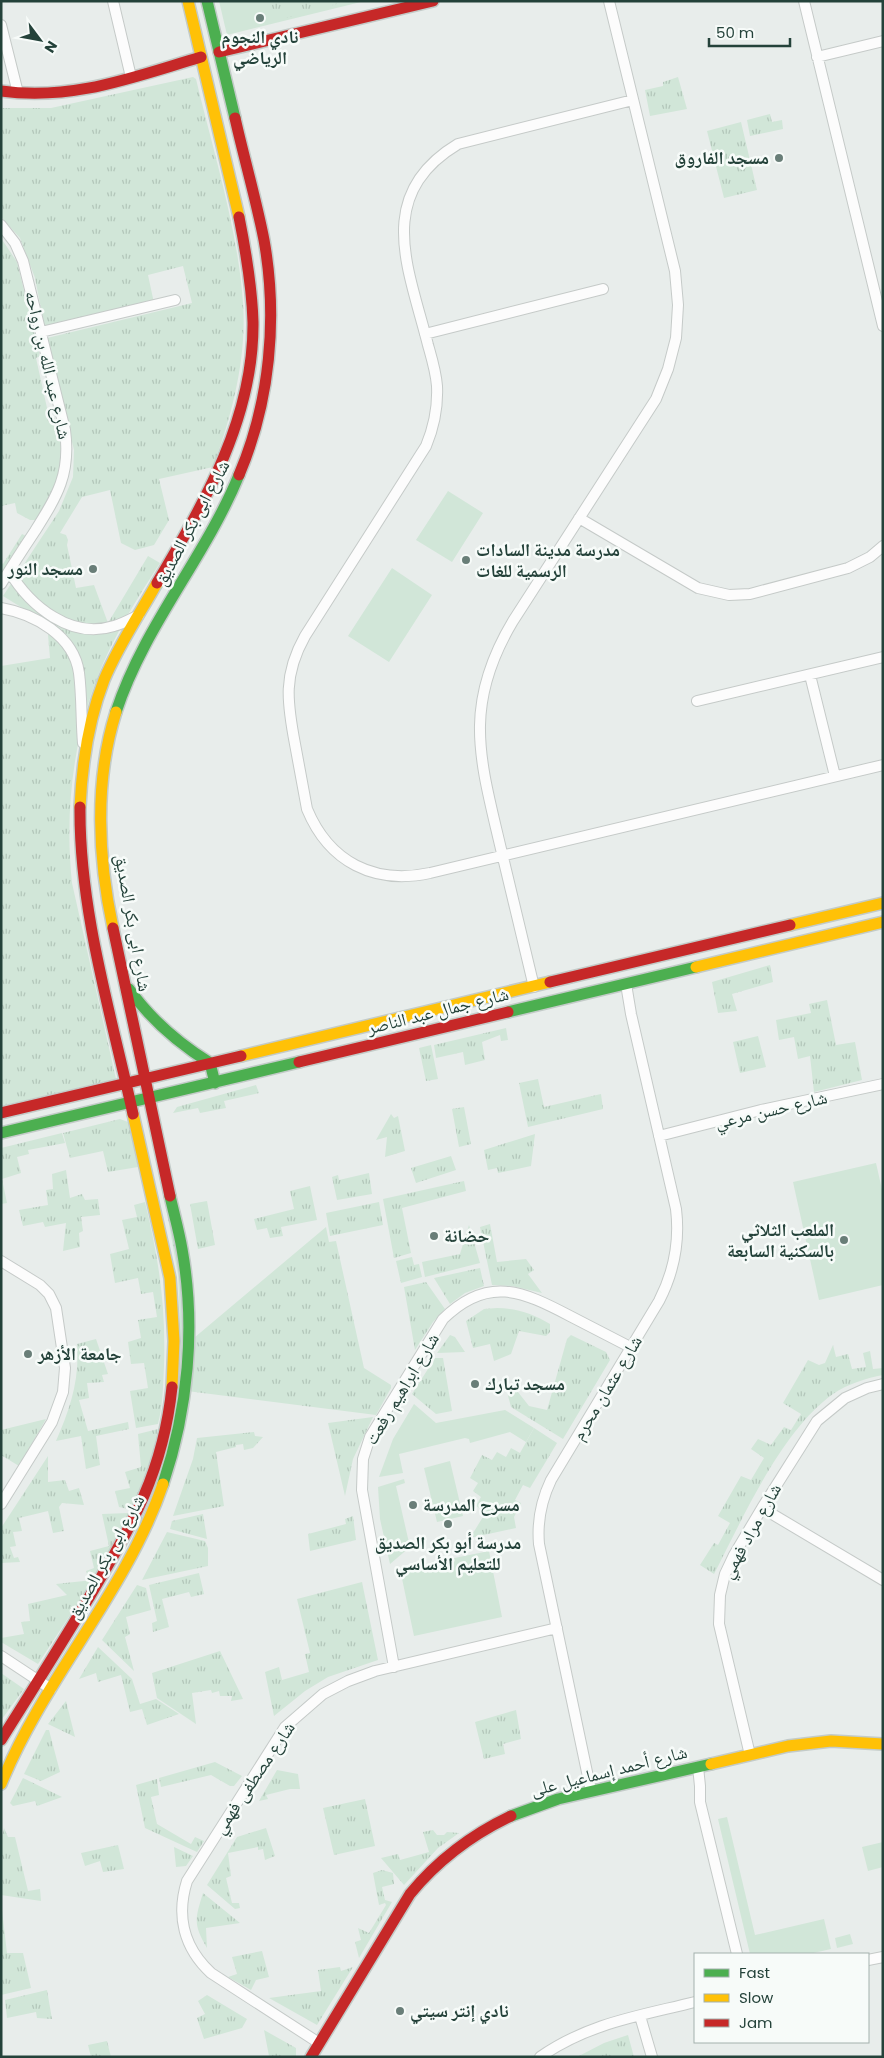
<svg xmlns="http://www.w3.org/2000/svg" width="884" height="2058" font-family="Poppins,'Noto Naskh Arabic',sans-serif">
	<style>
		.green { fill: #d1e6d8 }
		.park { fill: url(#park-tufts) }
		.lines { fill: none; stroke-linecap: round; stroke-linejoin: round }
		.street-casing { stroke: #c5cac8; stroke-width: 12 }
		.fast-casing { stroke: #c3cbc8; stroke-width: 14 }
		.slow-casing { stroke: #c3cbc8; stroke-width: 14 }
		.jam-casing { stroke: #c3cbc8; stroke-width: 14 }
		.street { stroke: #fcfcfc; stroke-width: 10 }
		.fast { stroke: #4caf50; stroke-width: 11 }
		.slow { stroke: #ffc107; stroke-width: 11 }
		.jam { stroke: #c62828; stroke-width: 11 }
		.poi-dot { fill: #697e78; stroke: #f7fbf9; stroke-width: 2 }
		.labels { text-anchor: middle; stroke-width: 5; stroke-linejoin: round; paint-order: stroke }
		.poi-label { font-size: 18px; font-weight: bold; fill: #24423a; stroke: #f7fbf9; text-anchor: start }
		.street-label { font-size: 18px; fill: #24423a; stroke: #f7fbf9 }
	</style>
	<defs>
		<pattern id="park-tufts" width="24" height="20" patternUnits="userSpaceOnUse" patternTransform="scale(1.25)"><rect width="24" height="20" fill="#d1e6d8"/><path d="M3 7l-1-3M5 7V3M7 7l1-3M15 17l-1-3M17 17v-4M19 17l1-3" fill="none" stroke="#b3c6ba"/></pattern>
	</defs>
	<rect width="100%" height="100%" fill="#e8edeb"/>
	<!-- green -->
	<path class="green" d="M219 1H365L227 35Z
		M448 491 483 513 452 562 416 540Z
		M392 568 432 595 389 662 348 636Z
		M876 1163 883 1194V1285L819 1300 793 1182Z
		M414 1404 436 1423 505 1410 534 1428 526 1442 510 1432 470 1443 469 1439 465 1438 399 1454 403 1473 379 1477 393 1439Z
		M450 1461 463 1516 437 1522 424 1468Z
		M404 1479 405 1483 396 1486 410 1547 390 1564 380 1519 378 1487Z
		M489 1551 502 1617 414 1636 400 1569Z
		M727 1817 755 1935 824 1919 831 1949 809 1954H750L718 1819Z
		M883 1842V1867L868 1871 862 1847Z"/>
	<!-- park -->
	<path class="park" d="M271 1H344V2L274 21Z
		M193 77 196 79C213 151 238 229 243 303 247 358 232 415 213 467L159 479 169 520 154 545 135 550 121 543 110 490 82 497 60 533 66 535 68 540 67 545 76 588 94 585 108 623 148 556 160 563C146 585 131 608 119 631 77 707 63 797 72 883L116 1079 1 1106V666L50 658 48 635 53 627 3 596 59 511 73 477 74 450 47 338 192 303 183 266 148 275 154 303 45 329 35 278 20 238 1 217V108H51Z
		M678 77 687 109 650 116 645 90 663 86V82Z
		M770 114 772 122 782 120 783 129 750 136 747 120Z
		M741 122 757 190 724 198 707 131Z
		M1 238 17 262 40 356 36 358 49 417 54 416 58 433 66 436 57 484 39 520H30L17 513 15 503 1 506Z
		M22 534 26 536 1 579V563L3 564Z
		M770 965 773 982 732 994 737 1011 718 1013 712 982Z
		M827 1000 836 1045 855 1042 862 1080 814 1092 810 1056 798 1059 794 1037 779 1040 776 1020 811 1013 809 1004Z
		M506 1028 508 1040 501 1041 500 1035 482 1042 485 1060 465 1065 463 1052 436 1058 434 1045Z
		M758 1036 766 1067 740 1073 733 1042Z
		M431 1045 438 1079 426 1081 419 1048Z
		M538 1079 544 1107 601 1094 603 1109 528 1127 519 1083Z
		M256 1085 259 1093 224 1101 226 1108 200 1113 198 1108 173 1113 177 1107Z
		M464 1107 471 1144 459 1147 452 1109Z
		M391 1114 394 1118 398 1116 405 1151 385 1157 387 1137 376 1140Z
		M120 1119 128 1122 132 1130 138 1167 108 1172 103 1151 70 1158 63 1133Z
		M62 1133 65 1143 28 1150 29 1154 17 1157 21 1173 2 1179 7 1203 1 1204V1148Z
		M535 1134 531 1166 498 1173 497 1168 488 1170 484 1150Z
		M451 1156 456 1170 416 1183 411 1168Z
		M66 1170 70 1198 82 1194 85 1200 98 1199 100 1215 81 1217 83 1231 79 1233 80 1247 63 1251 66 1223 45 1227 43 1222 23 1226 19 1210 48 1205 46 1190 53 1189 52 1174Z
		M369 1173 372 1194 337 1200 332 1177 338 1175 339 1180Z
		M464 1181 466 1191 402 1208 411 1253 394 1258 383 1199Z
		M310 1186 317 1220 281 1227 283 1236 270 1238 267 1228 257 1230 254 1219 294 1209 290 1191Z
		M207 1201 215 1245 198 1249 190 1204Z
		M145 1202C159 1259 166 1307 164 1366 163 1386 163 1405 158 1424L136 1428 130 1391 148 1388 144 1363 131 1364 128 1342 141 1338 138 1320 157 1317 153 1292 141 1294 138 1278 115 1283 110 1254 129 1249 122 1220 137 1217 134 1205Z
		M165 1202 180 1253 188 1343 326 1227 329 1242 336 1241 364 1368 391 1385V1388L376 1415 187 1391V1396L131 1548 181 1347 178 1275Z
		M379 1202 383 1225 330 1236 326 1213Z
		M490 1224 497 1262 526 1259 534 1270 528 1274 542 1293 512 1286 492 1285 480 1227Z
		M469 1225 480 1263 425 1277 422 1262 460 1254Z
		M412 1257 414 1265 419 1264 422 1277 401 1283 396 1261Z
		M480 1268 484 1286 465 1293 450 1304 434 1278Z
		M426 1282 445 1309 433 1322 415 1350 404 1287Z
		M497 1308C516 1308 534 1314 550 1324V1332L546 1336 519 1331 511 1354 494 1361 490 1344 473 1348 466 1321 484 1309Z
		M450 1335 455 1337 465 1352 437 1353Z
		M571 1335 606 1352 610 1360 563 1439 511 1407 506 1388 514 1387 529 1406 547 1410 567 1339Z
		M96 1339 108 1374 102 1375 104 1382 87 1383 89 1398 79 1400 88 1431 128 1422 129 1429 96 1436 100 1465 86 1469 81 1436 56 1441C70 1409 80 1379 77 1344Z
		M833 1345 836 1357 848 1354 852 1369 866 1367 863 1353 870 1351 873 1369 883 1368V1375C867 1378 847 1384 833 1394 781 1431 743 1518 714 1574L700 1565 714 1543 718 1545 730 1523 718 1516 741 1476 751 1480 764 1458 751 1449 758 1439 771 1445 784 1427 791 1430 801 1414 783 1403 808 1360 819 1365 825 1363Z
		M435 1358H443L452 1411 436 1414 412 1394Z
		M373 1417 353 1459 345 1496 328 1423Z
		M46 1419 19 1466 1 1455V1430Z
		M534 1428 557 1443 530 1488 523 1485 515 1500 521 1503 514 1517 516 1528 470 1538 486 1512 476 1506 481 1497 473 1491 478 1483 470 1478 482 1455 492 1460 497 1452 506 1457 511 1448 520 1453Z
		M158 1429 152 1455 132 1510 119 1507 115 1491 130 1488 125 1472 141 1467 138 1434Z
		M254 1432 255 1436 263 1437 253 1448 244 1450 243 1444 236 1445V1447L216 1452 224 1506 173 1516 193 1459 197 1438Z
		M48 1456V1482L65 1480 69 1491 79 1488 84 1505 62 1503 59 1507 64 1531 53 1533 48 1511 19 1518 22 1531 13 1532 16 1546 10 1547 14 1558 18 1557 20 1562 1 1563V1528Z
		M129 1513 115 1546 96 1575 88 1577 86 1571 94 1568 90 1551 109 1546 102 1514Z
		M203 1514 207 1539 170 1529 172 1521Z
		M353 1516 356 1540 310 1551 308 1534 346 1524 345 1519Z
		M167 1532 205 1541 208 1548V1566L142 1580Z
		M199 1573 204 1594 191 1597 189 1592 162 1599 169 1627 153 1632 152 1623 157 1621 149 1585Z
		M93 1580 38 1664 1 1642V1638L24 1634 21 1622 30 1621 28 1604 67 1595 56 1584Z
		M362 1582 378 1660 328 1677 305 1691 274 1716 265 1672 279 1667 282 1680 309 1672 305 1654 310 1653 297 1599Z
		M137 1585 146 1588 151 1610 126 1617 130 1634 125 1637 134 1671 102 1640Z
		M98 1647 132 1679 140 1704 156 1699 179 1714 147 1725 142 1709 130 1712 121 1675 98 1682 96 1673 79 1679Z
		M220 1651 243 1699 231 1701 232 1696H220L219 1691 212 1693 211 1690 192 1693 196 1724 157 1698 152 1673Z
		M1 1673 24 1689 2 1719 1 1718Z
		M66 1701 75 1737 48 1724Z
		M516 1710 521 1739 503 1744 505 1754 484 1759 475 1722Z
		M46 1730H49L60 1772 41 1781 24 1774Z
		M215 1762 242 1776 234 1786H230L211 1775 161 1787 159 1778Z
		M277 1770 298 1774 300 1789H290L266 1795 268 1799 259 1801Z
		M23 1778 62 1797 37 1806 35 1801 13 1806 10 1803Z
		M157 1779 159 1795 151 1797 157 1824 191 1844 195 1837 204 1841 197 1852 145 1828 136 1785Z
		M365 1799 375 1846 334 1855 323 1808Z
		M4 1828 8 1837H15L28 1891 40 1889 41 1901 1 1895V1840Z
		M266 1828 275 1856 265 1860 263 1849 258 1850V1847L228 1853 231 1876 226 1878 232 1903H239L240 1908 235 1909 207 1885 237 1837Z
		M433 1830 437 1835H444L447 1832 459 1833 438 1848 404 1885 381 1858 398 1854 400 1860 429 1852 423 1832Z
		M118 1845 124 1869 103 1872 100 1861 85 1866 81 1853Z
		M174 1847 193 1856 186 1866 176 1867Z
		M382 1870 393 1873 394 1884 382 1887 385 1900 392 1902 359 1958 355 1942 361 1940 358 1928 369 1933 386 1905 385 1903 379 1905 373 1873Z
		M203 1893 240 1923 206 1928 207 1948C193 1924 195 1919 203 1893Z
		M1 1902 7 1953H23L31 1988 1 1995Z
		M850 1934 853 1944 837 1948 835 1938Z
		M262 1951 269 1977 256 1980 251 1990 228 1977 237 1974 232 1957Z
		M340 1967 341 1971 353 1967 317 2025 269 1998 321 1991 318 1970Z
		M47 1990 52 2019 37 2018 36 2012 7 2018 5 2000Z
		M207 1995 247 2019 242 2028 204 2039 197 2018 205 2014 198 2001Z
		M264 2030 296 2048V2057H267L269 2056Z
		M628 2035 634 2057H577L604 2043Z
		M107 2041 111 2057H91L88 2045Z"/>
	<g class="lines">
		<!-- street casing -->
		<g class="street-casing">
			<path id="street" d="M113 1 131 77
				M804 1 883 326
				M1 25 18 93
				M817 57 883 41
				M633 100 458 144C373 195 409 269 428 345 432 359 436 372 437 386 438 407 434 427 426 446L305 636C283 675 287 702 295 744 299 766 303 788 307 809 329 862 374 885 430 873L883 765
				M1 225 15 243 23 261 65 430C71 474 57 496 35 531 23 549 12 566 1 584
				M41 332 175 300
				M425 334 603 289
				M579 518 698 588 729 595 750 594 848 568 870 557 883 546
				M9 571C30 606 71 640 114 626 122 624 131 619 139 615
				M1 608C35 614 74 636 79 673 82 696 81 720 83 743
				M810 675 835 776
				M697 701 883 657
				M534 987C523 941 512 895 501 849 480 759 462 706 513 621L656 399 668 369 676 338 678 305 675 271 609 1
				M659 1136 761 1110 883 1084
				M1 1261 40 1285 49 1294 56 1308 65 1368 63 1392 52 1422 1 1504
				M762 1508 883 1580
				M1 1656 51 1689
				M394 1667 362 1490 363 1459 370 1437 443 1319C488 1275 522 1291 570 1316 591 1327 611 1337 632 1348
				M750 1755 719 1624 720 1595 725 1574 734 1555 762 1508 817 1421 845 1398 867 1388 883 1384
				M698 1767 700 1786V1802L737 1954
				M591 1791 539 1544C537 1521 541 1501 551 1480L659 1301C674 1272 680 1242 676 1209L631 1014 626 984
				M868 1960 883 1957
				M640 2016 652 2057
				M319 2043 211 1973C184 1948 176 1916 187 1881L285 1727 323 1694 348 1681 375 1671 557 1628
				M540 2057C589 2023 639 2016 695 2002"/>
		</g>
		<!-- fast casing -->
		<g class="fast-casing">
			<path id="fast" d="M207 1 235 118
				M116 712C144 626 205 558 239 475
				M129 989C151 1020 178 1043 210 1063L215 1083
				M508 1012 696 967
				M1 1133 299 1062
				M163 1484C188 1410 196 1327 182 1249 179 1231 174 1214 170 1196
				M511 1816 558 1799 711 1764"/>
		</g>
		<!-- slow casing -->
		<g class="slow-casing">
			<path id="slow" d="M188 1 239 217
				M80 807C82 764 88 721 104 680 118 646 139 615 157 583
				M790 925 883 903
				M113 928C98 859 94 781 116 712
				M696 967 883 922
				M241 1056 550 982
				M133 1114 170 1278 174 1341 172 1387
				M711 1764 788 1746 831 1741 883 1744
				M1 1784C44 1678 126 1592 163 1484"/>
		</g>
		<!-- jam casing -->
		<g class="jam-casing">
			<path id="jam" d="M219 52 433 1
				M1 91C73 101 133 77 201 57
				M235 118C244 158 256 199 264 240 278 318 270 402 239 475
				M157 583C204 503 254 419 253 322 252 287 246 252 239 217
				M80 807C79 910 111 1014 133 1114
				M113 928 170 1196
				M550 982 790 925
				M299 1062 508 1012
				M1 1113 241 1056
				M1 1740C30 1694 59 1648 87 1601 130 1528 163 1475 172 1387
				M311 2057 410 1894C438 1860 471 1835 511 1816"/>
		</g>
		<!-- street -->
		<use href="#street" class="street"/>
		<!-- fast -->
		<use href="#fast" class="fast"/>
		<!-- slow -->
		<use href="#slow" class="slow"/>
		<!-- jam -->
		<use href="#jam" class="jam"/>
	</g>
	<!-- markers -->
	<g class="poi-dot">
		<circle cx="260" cy="18" r="5"/>
		<circle cx="779" cy="158" r="5"/>
		<circle cx="466" cy="560" r="5"/>
		<circle cx="93" cy="569" r="5"/>
		<circle cx="434" cy="1236" r="5"/>
		<circle cx="844" cy="1240" r="5"/>
		<circle cx="28" cy="1354" r="5"/>
		<circle cx="475" cy="1384" r="5"/>
		<circle cx="413" cy="1505" r="5"/>
		<circle cx="448" cy="1524" r="5"/>
		<circle cx="400" cy="2011" r="5"/>
	</g>
	<g class="labels">
		<!-- poi labels -->
		<g class="poi-label">
			<text x="260" y="43" text-anchor="middle">نادي النجوم<tspan x="260" dy="21">الرياضي</tspan></text>
			<text x="769" y="164" text-anchor="end">مسجد الفاروق</text>
			<text x="476" y="556">مدرسة مدينة السادات<tspan x="476" dy="21">الرسمية للغات</tspan></text>
			<text x="83" y="575" text-anchor="end">مسجد النور</text>
			<text x="834" y="1236" text-anchor="end">الملعب الثلاثي<tspan x="834" dy="21">بالسكنية السابعة</tspan></text>
			<text x="444" y="1242">حضانة</text>
			<text x="38" y="1360">جامعة الأزهر</text>
			<text x="485" y="1390">مسجد تبارك</text>
			<text x="423" y="1511">مسرح المدرسة</text>
			<text x="448" y="1549" text-anchor="middle">مدرسة أبو بكر الصديق<tspan x="448" dy="21">للتعليم الأساسي</tspan></text>
			<text x="410" y="2017">نادي إنتر سيتي</text>
		</g>
		<!-- street labels -->
		<g class="street-label">
			<text transform="translate(48 365) rotate(77)" y="6">شارع عبد الله بن رواحه</text>
			<text transform="translate(192 523) rotate(-62)" y="6">شارع ابى بكر الصديق</text>
			<text transform="translate(133 923) rotate(80)" y="6">شارع ابى بكر الصديق</text>
			<text transform="translate(438 1011) rotate(-14)" y="6">شارع جمال عبد الناصر</text>
			<text transform="translate(771 1110) rotate(-13)" y="6">شارع حسن مرعي</text>
			<text transform="translate(607 1388) rotate(-59)" y="6">شارع عثمان محرم</text>
			<text transform="translate(402 1389) rotate(-59)" y="6">شارع ابراهيم رفعت</text>
			<text transform="translate(751 1531) rotate(-61)" y="6">شارع مراد فهمي</text>
			<text transform="translate(106 1557) rotate(-61)" y="6">شارع ابى بكر الصديق</text>
			<text transform="translate(609 1771) rotate(-14)" y="6">شارع أحمد إسماعيل على</text>
			<text transform="translate(254 1778) rotate(-56)" y="6">شارع مصطفى فهمي</text>
		</g>
	</g>
	<!-- border -->
	<rect width="884" height="2058" fill="none" stroke="#24423a" stroke-width="5"/>
	<!-- legend -->
	<rect x="694" y="1953" width="175" height="90" fill="#f7fbf9" stroke="#a3b1ad"/>
	<rect x="704" y="1969" width="25" height="8" fill="#4caf50" stroke="#a3b1ad"/>
	<text x="739" y="1978" font-size="15" fill="#24423a">Fast</text>
	<rect x="704" y="1994" width="25" height="8" fill="#ffc107" stroke="#a3b1ad"/>
	<text x="739" y="2003" font-size="15" fill="#24423a">Slow</text>
	<rect x="704" y="2019" width="25" height="8" fill="#c62828" stroke="#a3b1ad"/>
	<text x="739" y="2028" font-size="15" fill="#24423a">Jam</text>
	<!-- north arrow -->
	<g transform="translate(40 40) rotate(122)" stroke="#f7fbf9" stroke-width="4" paint-order="stroke">
	<path d="M0-4L9 19L0 12L-9 19Z" fill="#24423a"/>
	<text y="-8" font-size="14" font-weight="bold" text-anchor="middle" fill="#24423a">N</text>
	</g>
	<!-- scale -->
	<path d="M709 38v8h81v-8" fill="none" stroke="#24423a" stroke-width="2.5"/>
	<text x="716" y="38" font-size="15" fill="#24423a" stroke="#f7fbf9" stroke-width="4" paint-order="stroke">50 m</text>
</svg>
